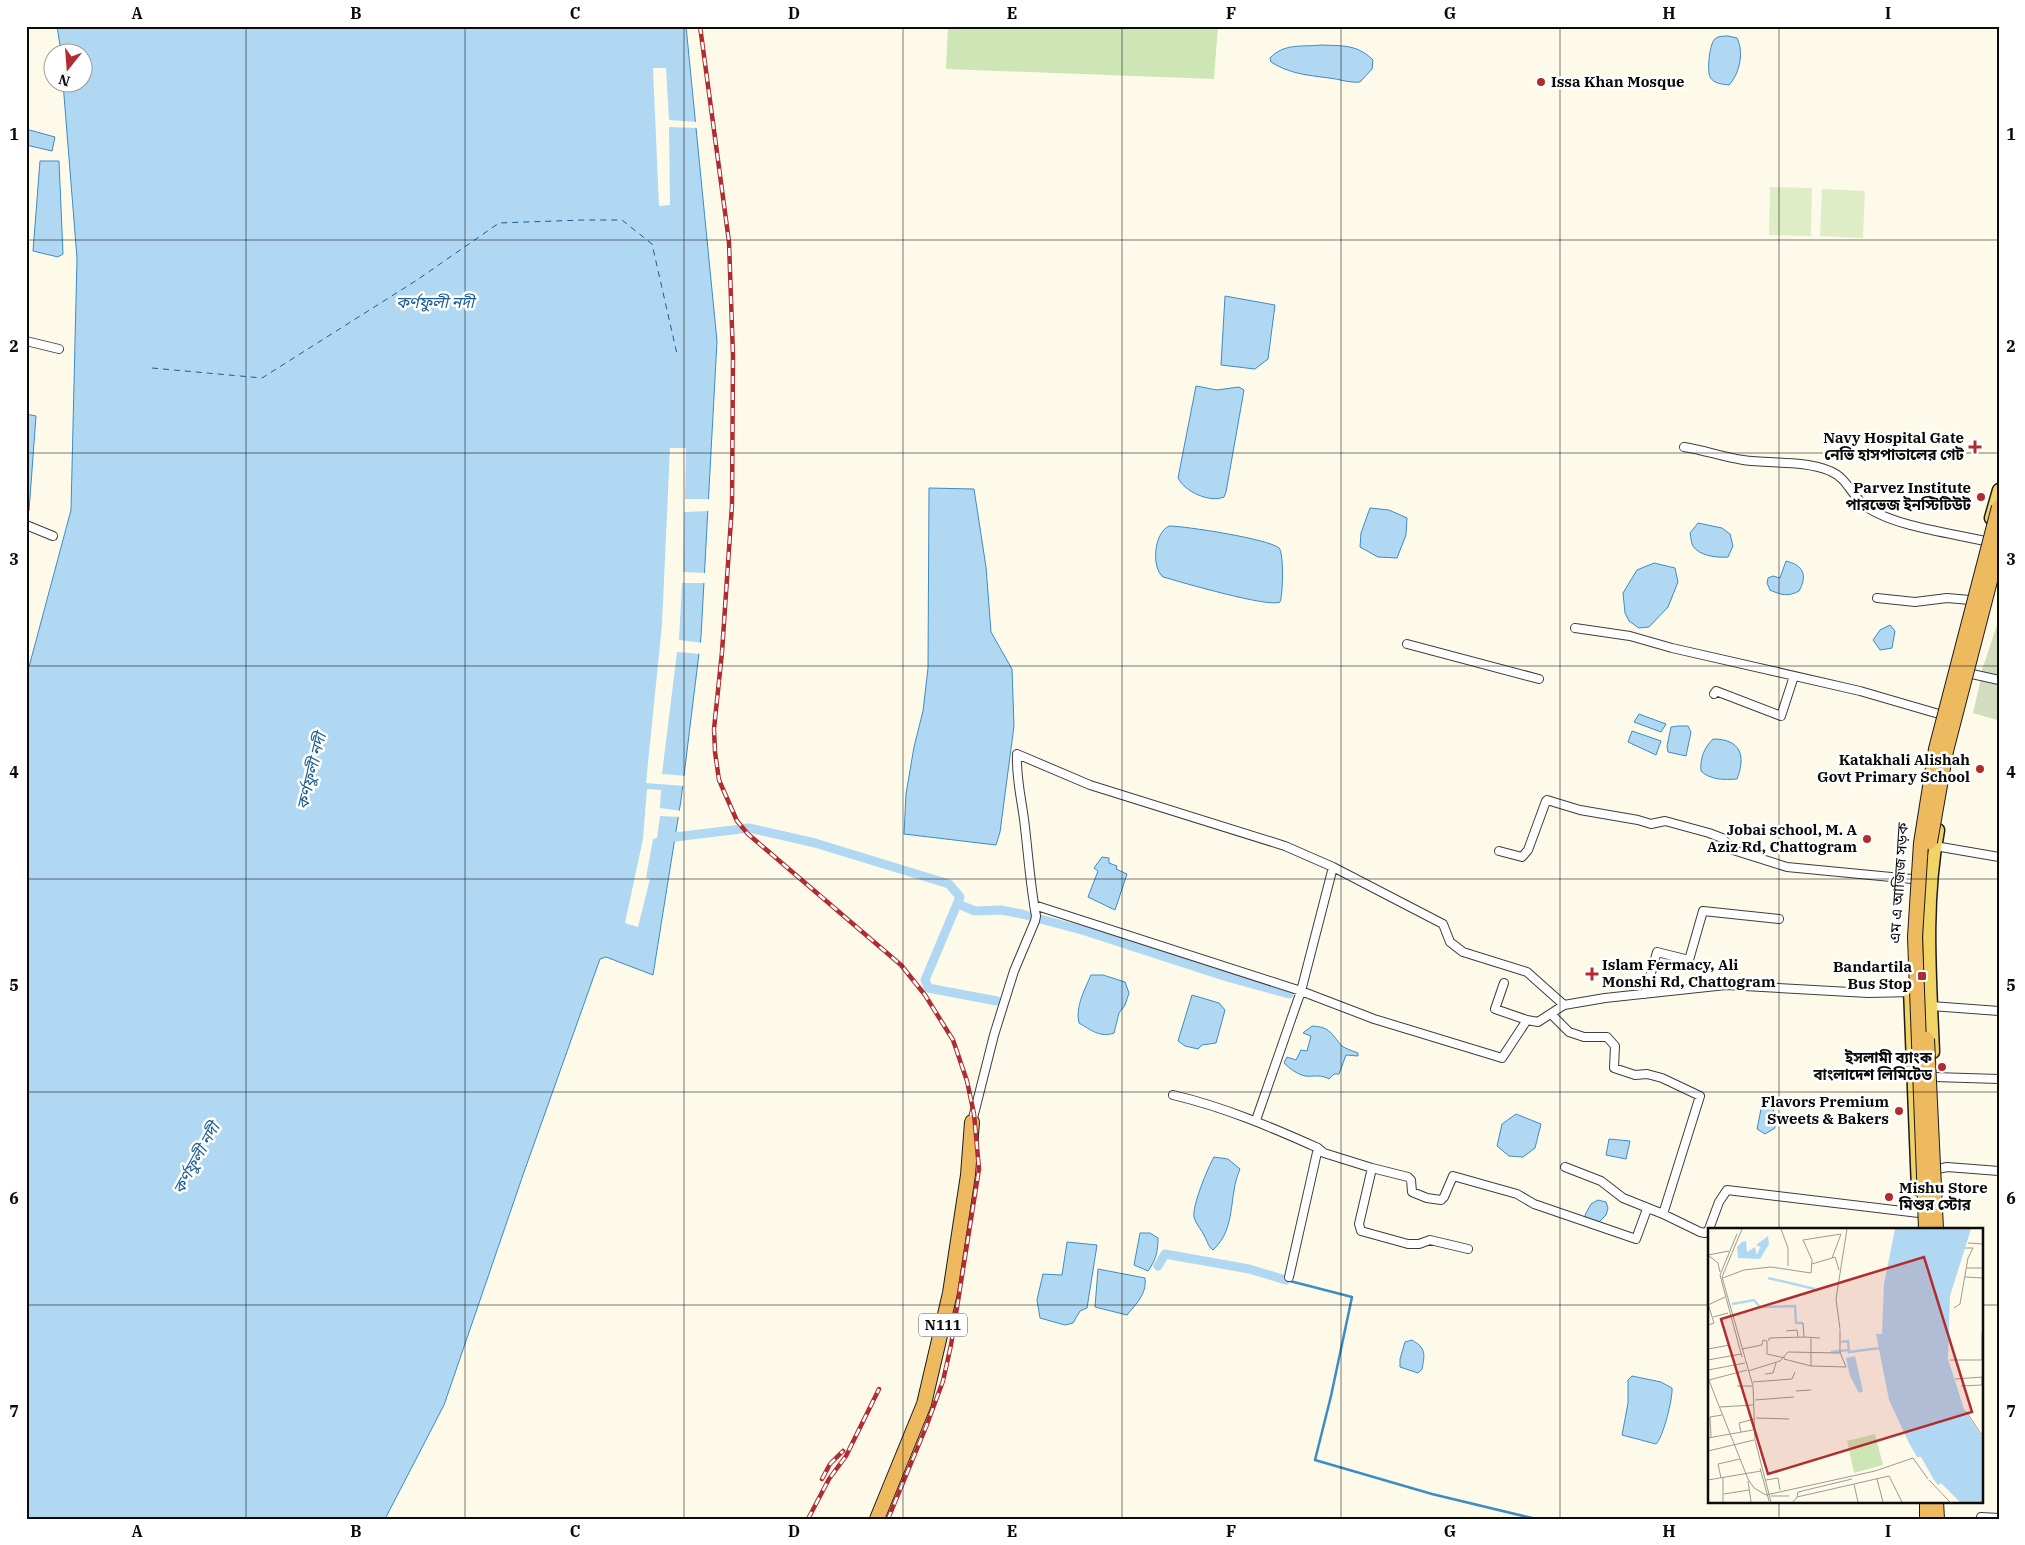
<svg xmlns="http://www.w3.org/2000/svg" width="2025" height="1545" font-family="'IBM Plex Serif','Noto Sans Bengali',serif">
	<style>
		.green { fill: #cee6b6 }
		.cemetery { fill: #d2ddbd }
		.pitch { fill: #dfedc7 }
		.water { fill: #b1d8f2; stroke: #3c8cc5 }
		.pier { fill: #fefaea }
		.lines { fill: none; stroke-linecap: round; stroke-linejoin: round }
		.stream { stroke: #3c8cc5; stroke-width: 2.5 }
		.canal { stroke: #b1d8f2; stroke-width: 9 }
		.ferry { stroke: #1c5d95; stroke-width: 1; stroke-dasharray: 6 5; stroke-linecap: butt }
		.minor-casing { stroke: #3e3e3e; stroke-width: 10 }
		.primary-casing { stroke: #1c1c1c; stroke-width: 15 }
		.trunk-casing { stroke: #1c1c1c; stroke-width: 16 }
		.minor { stroke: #fff; stroke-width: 8 }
		.primary { stroke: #f1d366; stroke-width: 12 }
		.trunk { stroke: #eeba60; stroke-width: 14 }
		.rail-casing { stroke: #b22b2f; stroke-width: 4.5 }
		.rail { stroke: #fff; stroke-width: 2.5; stroke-dasharray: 8; stroke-linecap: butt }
		.trunk-bridge-casing { stroke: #1c1c1c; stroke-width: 16; stroke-linecap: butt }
		.trunk-bridge { stroke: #eeba60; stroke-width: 14 }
		.grid { fill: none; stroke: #0b0b0b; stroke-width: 1; stroke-opacity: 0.55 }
		.poi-dot { fill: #b22b2f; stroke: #fff; stroke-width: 2 }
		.labels { text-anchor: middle; stroke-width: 5; stroke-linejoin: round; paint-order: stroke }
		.shield { fill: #fff; stroke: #545454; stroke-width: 1 }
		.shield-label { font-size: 14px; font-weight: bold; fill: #0b0b0b }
		.poi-label { font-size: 15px; font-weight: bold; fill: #0b0b0b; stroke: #fff; text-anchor: end }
		.street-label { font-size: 15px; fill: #0b0b0b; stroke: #fff }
		.water-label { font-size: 16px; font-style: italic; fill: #1c5d95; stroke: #fff }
		.inset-river { fill: none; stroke: #b1d8f2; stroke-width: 2.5 }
		.inset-road { fill: none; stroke: #9d9a91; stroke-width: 1 }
		.view { fill: #b22b2f; fill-opacity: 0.15; stroke: #b22b2f; stroke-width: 2.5 }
		.inset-edge { fill: none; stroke: #0b0b0b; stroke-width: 2.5 }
		.neatline { fill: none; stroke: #0b0b0b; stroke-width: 2 }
		.grid-label { font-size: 16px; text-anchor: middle; font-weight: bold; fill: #0b0b0b }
	</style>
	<rect width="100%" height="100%" fill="#fefaea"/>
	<!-- green -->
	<path class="green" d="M948 26H1218L1214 79 946 69Z"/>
	<!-- cemetery -->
	<path class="cemetery" d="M1999 619V677L1981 673Z
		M1981 678 1999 683 1997 720 1973 713Z"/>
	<!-- pitch -->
	<path class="pitch" d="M1770 187 1812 188 1811 236 1769 235Z
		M1822 189 1865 191 1863 238 1820 236Z"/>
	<!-- water -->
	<path class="water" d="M57 26H686L717 341 701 637 681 800 653 975 606 957 600 959 524 1172 444 1405 385 1519H26V678L71 510 77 258 63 83 82 82V52H61Z
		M1728 36 1737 38C1744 52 1740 73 1729 85 1722 84 1714 84 1710 77 1707 71 1709 42 1716 38 1719 36 1725 36 1728 36Z
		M1321 45C1342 46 1357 44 1373 60L1372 69 1360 82C1349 83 1339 79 1329 78 1307 75 1290 74 1271 62L1270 58C1284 43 1302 47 1321 45Z
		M26 129 55 137 52 151 26 145Z
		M40 161H59L63 254 58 257 33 251Z
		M1225 296 1275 305 1268 359 1255 369 1221 365Z
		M1196 386 1217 390 1239 387 1244 390 1226 492 1224 497C1210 503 1185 492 1178 478Z
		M26 414 36 416 29 511 26 509Z
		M929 488 974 489 986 567 991 632 1012 669 1014 726 1000 832 996 845 904 834 906 794 914 747 923 711 928 668Z
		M1370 508 1389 510 1407 518 1406 535 1397 558 1378 557 1360 547 1361 533Z
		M1698 523 1722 528 1730 534 1733 546 1728 557C1718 558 1699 556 1693 546 1691 543 1691 537 1690 533Z
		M1169 526C1185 526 1269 539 1279 548 1284 553 1283 595 1280 602 1269 608 1181 582 1163 577 1151 567 1154 533 1169 526Z
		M1786 561C1803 565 1808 575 1799 591 1788 597 1781 595 1770 590L1767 583 1768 578 1773 576 1780 578Z
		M1654 563 1675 568 1678 582 1668 607 1649 627 1639 628 1629 621 1625 613 1623 593 1637 570Z
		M1890 625 1895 631 1892 648 1880 650 1873 640 1880 630Z
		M1639 714 1666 724 1661 732 1634 722Z
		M1678 726H1688L1691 732 1686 756 1668 752 1667 746 1671 727Z
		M1632 731 1661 741 1656 755 1628 742Z
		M1713 739C1741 739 1746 756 1737 779 1725 780 1710 780 1701 771 1700 758 1704 748 1713 739Z
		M1102 857 1109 858V863L1117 866 1116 869 1127 874 1115 910 1088 897 1098 871 1094 868Z
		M1091 975H1103L1125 982 1129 993 1125 1005 1119 1013 1114 1033C1100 1038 1091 1030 1079 1023 1075 1007 1085 989 1091 975Z
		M1192 995 1219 1003 1225 1010 1216 1043 1202 1045 1198 1049 1185 1046 1178 1041Z
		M1312 1026C1331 1027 1331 1034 1342 1046 1346 1049 1353 1051 1358 1053V1056L1346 1055 1339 1074H1334L1329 1079C1321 1074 1314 1077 1305 1076 1297 1074 1290 1069 1284 1063L1287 1057 1296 1060 1301 1050 1307 1051 1311 1036 1303 1033Z
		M1762 1104 1773 1107 1775 1128 1765 1134 1757 1129Z
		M1516 1114 1541 1124 1535 1148 1523 1157 1509 1156 1497 1146 1502 1124Z
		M1609 1139 1630 1141 1626 1159 1606 1155Z
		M1214 1157 1228 1159 1240 1169C1228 1196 1237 1228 1213 1250 1208 1246 1208 1243 1205 1237 1202 1230 1196 1225 1194 1217 1192 1206 1208 1167 1214 1157Z
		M1598 1200 1606 1202 1608 1208 1606 1215 1597 1224 1587 1220 1585 1215 1591 1204Z
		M1140 1233H1150L1158 1238C1158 1251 1156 1260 1148 1271L1134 1265Z
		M1067 1242 1097 1245 1087 1308 1080 1311 1073 1323 1065 1325 1040 1318 1037 1300 1043 1274 1062 1275Z
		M1098 1269 1145 1278C1147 1294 1136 1304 1127 1315L1095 1307Z
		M1412 1340C1426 1348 1425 1354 1422 1369L1418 1373 1400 1367V1359L1405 1342Z
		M1632 1376 1661 1382 1672 1388C1673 1398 1663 1438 1656 1444L1622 1435 1628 1403V1380Z"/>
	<!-- pier -->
	<path class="pier" d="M653 68H666L669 120 698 122 699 128 669 127 670 205 659 206Z
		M670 448H686L685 499H711L710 511 684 512 683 572 707 573V583H682L679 640 703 643 702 654 677 652 662 774 687 776 685 786 646 783 662 625Z
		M647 789 661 790 660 808 682 811 681 817 660 816 657 838 653 839 646 878 650 879 638 927 625 923 643 839Z"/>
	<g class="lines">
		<!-- stream -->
		<path class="stream" d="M1286 1280 1352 1297 1331 1396 1315 1460 1432 1494 1536 1519"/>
		<!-- canal -->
		<path class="canal" d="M664 835 675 837 749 828 815 843 949 884 960 897 925 980 928 988 997 1001
			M958 904 975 911 1001 910 1022 914 1085 931 1227 977 1289 994
			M1158 1266 1165 1254 1249 1269 1286 1280"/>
		<!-- ferry -->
		<path class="ferry" d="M152 368 262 378 417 280 499 223 583 220H622L652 244 677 354"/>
		<!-- minor casing -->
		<g class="minor-casing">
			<path id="minor" d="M26 341 59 349
				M1684 447C1704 450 1723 457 1743 460 1771 464 1804 460 1830 471 1848 478 1852 498 1868 508 1898 527 1950 533 1985 541
				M26 525 53 536
				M1877 598 1915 602 1947 598 1970 600
				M1575 628 1630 636 1672 648 1860 691 1939 714
				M1407 644 1539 679
				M1972 674 1999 680
				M1714 694 1716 691 1781 716 1794 676
				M1935 846 1999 857
				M1499 851 1522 857 1528 850 1546 801 1547 800 1580 810 1638 820 1651 824 1665 821 1709 833 1722 838 1733 850 1787 867 1912 879
				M1034 905 1301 991 1374 1019 1502 1058 1527 1020 1538 1022 1564 1005 1605 998 1726 985 1868 993 1914 992
				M1504 983 1495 1009 1527 1020
				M1645 994 1657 952 1689 960 1703 911 1779 919
				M1931 1006 1999 1011
				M1551 1014 1569 1032 1584 1037H1607L1615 1046 1614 1068 1635 1075 1647 1074 1662 1078 1700 1096 1663 1214 1700 1232 1705 1233 1709 1230
				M1934 1077 1999 1079
				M1173 1095C1224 1107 1271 1127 1318 1148L1289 1277
				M1256 1120 1301 991 1333 867
				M972 1122 994 1035 1014 971 1035 921 1036 916C1030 884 1028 851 1024 819 1021 797 1016 777 1017 754L1090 785 1285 846 1333 867 1443 924 1450 942 1463 952 1527 972 1564 1005
				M1318 1148 1324 1153 1372 1168 1408 1177 1411 1180 1412 1192 1427 1198 1441 1200 1444 1197 1453 1176 1517 1194 1534 1204 1636 1239 1647 1209
				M1565 1167 1601 1181 1623 1198 1663 1214
				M1372 1168 1359 1224 1361 1231 1408 1244H1419L1430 1240 1468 1249
				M1938 1169 1947 1167 1999 1171
				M1709 1229 1719 1202 1727 1190 1919 1213
				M1981 1517 1999 1518"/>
		</g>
		<!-- primary casing -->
		<g class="primary-casing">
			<path id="primary" d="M1991 518 1999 490
				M1910 989 1918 1189
				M1933 1052C1930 978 1924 903 1938 830"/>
		</g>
		<!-- trunk casing -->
		<g class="trunk-casing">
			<path id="trunk" d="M1927 1501V1519
				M1936 1501 1937 1519
				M877 1519 924 1404 950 1293 968 1175 972 1122"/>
		</g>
		<!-- minor -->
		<use href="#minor" class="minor"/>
		<!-- primary -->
		<use href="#primary" class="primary"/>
		<!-- trunk -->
		<use href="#trunk" class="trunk"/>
		<!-- rail casing -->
		<g class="rail-casing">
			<path id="rail" d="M700 26 729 242 733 356 732 505 722 652 714 729 715 752 719 780 737 821 748 834 901 965 925 995 953 1040 967 1081 974 1114 979 1169 951 1345 943 1381 926 1427 888 1519
				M822 1479 830 1464 843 1451
				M808 1519 829 1479 846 1456 879 1389"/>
		</g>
		<!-- rail -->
		<use href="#rail" class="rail"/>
		<!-- trunk-bridge casing -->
		<g class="trunk-bridge-casing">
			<path id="trunk-bridge" d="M1930 842 1946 751 1999 546
				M1927 1039 1936 1229
				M1926 1229 1915 937 1921 843 1936 749 1999 507"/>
		</g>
		<!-- trunk-bridge -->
		<use href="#trunk-bridge" class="trunk-bridge"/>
	</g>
	<!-- grid -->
	<path class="grid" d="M246 26V1519M465 26V1519M684 26V1519M903 26V1519M1122 26V1519M1341 26V1519M1560 26V1519M1779 26V1229M26 240H1999M26 453H1999M26 666H1999M26 879H1999M26 1092H1999M26 1305H1709M1981 1305H1999M1779 1501V1519"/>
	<!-- markers -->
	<g class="poi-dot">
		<circle cx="1541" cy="82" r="5"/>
		<path d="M1972.5 439.5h5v5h5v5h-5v5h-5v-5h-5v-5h5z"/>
		<circle cx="1981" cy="497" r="5"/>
		<circle cx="1980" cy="769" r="5"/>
		<circle cx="1867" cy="839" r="5"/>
		<path d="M1589.5 966.5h5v5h5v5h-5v5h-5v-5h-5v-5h5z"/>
		<rect x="1917" y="971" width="10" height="10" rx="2.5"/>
		<circle cx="1942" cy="1067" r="5"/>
		<circle cx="1899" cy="1111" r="5"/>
		<circle cx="1889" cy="1197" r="5"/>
	</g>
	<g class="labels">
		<!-- shield labels -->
		<rect class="shield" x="919" y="1313.5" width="48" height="23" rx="4"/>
		<g class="shield-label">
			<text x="943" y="1330">N111</text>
		</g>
		<!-- poi labels -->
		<g class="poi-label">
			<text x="1551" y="87" text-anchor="start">Issa Khan Mosque</text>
			<text x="1964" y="443">Navy Hospital Gate<tspan x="1964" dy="17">নেভি হাসপাতালের গেট</tspan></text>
			<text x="1971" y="493">Parvez Institute<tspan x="1971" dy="17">পারভেজ ইনস্টিটিউট</tspan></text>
			<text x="1970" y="765">Katakhali Alishah<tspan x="1970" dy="17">Govt Primary School</tspan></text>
			<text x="1857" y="835">Jobai school, M. A<tspan x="1857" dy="17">Aziz Rd, Chattogram</tspan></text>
			<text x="1602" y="970" text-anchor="start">Islam Fermacy, Ali<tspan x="1602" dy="17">Monshi Rd, Chattogram</tspan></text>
			<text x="1912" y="972">Bandartila<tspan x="1912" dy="17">Bus Stop</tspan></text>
			<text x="1932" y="1063">ইসলামী ব্যাংক<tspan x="1932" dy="17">বাংলাদেশ লিমিটেড</tspan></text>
			<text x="1889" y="1107">Flavors Premium<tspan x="1889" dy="17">Sweets &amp; Bakers</tspan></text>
			<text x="1899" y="1193" text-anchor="start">Mishu Store<tspan x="1899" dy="17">মিশুর স্টোর</tspan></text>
		</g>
		<!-- street labels -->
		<g class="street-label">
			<text transform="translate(1899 883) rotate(-86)" y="5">এম এ আজিজ সড়ক</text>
		</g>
		<!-- water labels -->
		<g class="water-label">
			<text x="435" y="308">কর্ণফুলী নদী</text>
			<text transform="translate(311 771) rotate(-76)" y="6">কর্ণফুলী নদী</text>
			<text transform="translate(196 1158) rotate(-61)" y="6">কর্ণফুলী নদী</text>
		</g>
	</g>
	<!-- overview -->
	<g transform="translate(1708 1228)">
		<rect width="275" height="275" fill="#fefaea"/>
		<path d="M167 206 175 237 146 245 139 213Z" fill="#cee6b6"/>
		<path d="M187 1H263L242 68 240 131 256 181 275 211V274H252L233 255 230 257 226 252 213 229H209L201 215 181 172 168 106H174L176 56ZM60 8 61 16 52 31 30 30 29 19 34 14 38 13 39 24 47 19 49 27 52 19 48 17ZM147 128 155 163 151 165 142 148 138 130Z" fill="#b1d8f2"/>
		<path class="inset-river" d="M60 50 107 61M24 76 46 72 52 79 87 78 88 95H95M133 114 140 113 141 124 172 120M123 124 140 122M185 169 191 179 198 180 207 177 226 154 237 152"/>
		<path class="inset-road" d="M34 1 14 49 45 158 47 212 63 274M73 1 80 20V38M29 6 12 47 34 129M260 15 275 16M0 27 10 35 12 44M0 27 21 23M104 36 124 30M259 40H275M257 49 275 50M15 50 36 42 63 39 103 45 104 32 95 12 133 6 124 30 127 29 131 42M0 76 6 95 0 97M0 77 17 69M246 80 252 76 260 30 265 20H257M5 89 20 85M95 95 96 109 112 110M132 101 128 71 139 1M78 103 89 102 90 109M274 105V132M103 110V138M61 113V110L96 109M0 121 22 117M34 121 54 117 55 112 59 113V126L77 130M76 131 103 138 138 139 132 124V102M0 132 33 126M242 132H275M0 142 37 135M40 143 72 133 80 124 132 125M57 146 65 145 68 135M0 150 40 251 46 260 58 267M247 151 275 149M1 152 39 142M45 154 84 151 87 144M29 158H44M253 158 274 157V149M88 163 103 162M47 172 86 169M12 179 45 177M258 183 275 209M48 190 81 191M33 204 31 195 46 191M3 209 2 189 14 187M0 210 45 202M0 223 46 212M52 240 61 273M13 250 10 236 32 231M15 250V274M169 251 175 274M0 252 53 243M58 252 70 250 72 262M221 252 242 274M40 253 43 274M146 256 150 274M16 266 41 262M58 267 167 243 205 230 220 251M63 268H81M89 269 90 264 144 251M85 274 89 269 181 248 194 274"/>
		<path class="view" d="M216 29 264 184 60 246 13 91Z"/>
		<rect width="275" height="275" class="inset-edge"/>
	</g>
	<!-- border -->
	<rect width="2025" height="1545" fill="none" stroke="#ffffff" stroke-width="55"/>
	<!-- north arrow -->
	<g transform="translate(68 68) rotate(197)"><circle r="24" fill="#ffffff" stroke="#9d9d9d"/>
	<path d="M0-4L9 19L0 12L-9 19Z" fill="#b22b2f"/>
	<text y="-8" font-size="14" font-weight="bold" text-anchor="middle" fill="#0b0b0b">N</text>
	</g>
	<rect x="28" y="28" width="1970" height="1490" class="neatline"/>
	<g class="grid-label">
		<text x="137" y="19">A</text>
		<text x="356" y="19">B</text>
		<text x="575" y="19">C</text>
		<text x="794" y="19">D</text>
		<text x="1012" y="19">E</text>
		<text x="1231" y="19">F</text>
		<text x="1450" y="19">G</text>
		<text x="1669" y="19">H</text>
		<text x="1888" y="19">I</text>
		<text x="14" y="140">1</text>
		<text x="2011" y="140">1</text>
		<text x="14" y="352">2</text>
		<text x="2011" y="352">2</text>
		<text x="14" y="565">3</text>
		<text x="2011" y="565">3</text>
		<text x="14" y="778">4</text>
		<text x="2011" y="778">4</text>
		<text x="14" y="991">5</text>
		<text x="2011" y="991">5</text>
		<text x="14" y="1204">6</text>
		<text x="2011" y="1204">6</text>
		<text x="14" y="1417">7</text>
		<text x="2011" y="1417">7</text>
		<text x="137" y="1537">A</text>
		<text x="356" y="1537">B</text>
		<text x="575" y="1537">C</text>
		<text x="794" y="1537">D</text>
		<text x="1012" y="1537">E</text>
		<text x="1231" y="1537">F</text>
		<text x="1450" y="1537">G</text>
		<text x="1669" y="1537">H</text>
		<text x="1888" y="1537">I</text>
	</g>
</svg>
